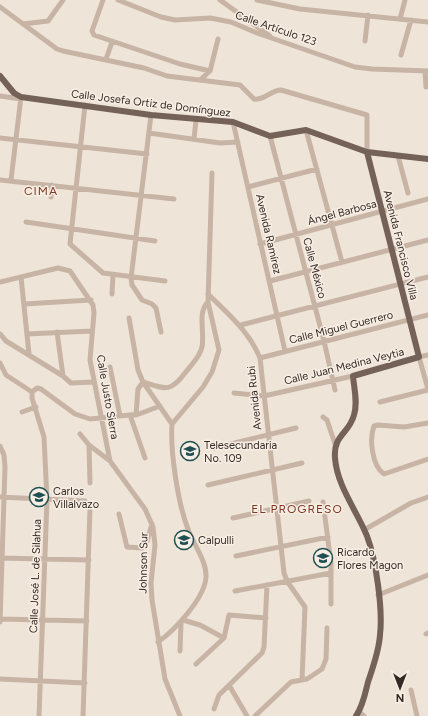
<svg xmlns="http://www.w3.org/2000/svg" width="428" height="716" font-family="Figtree,sans-serif">
	<style>
		.lines { fill: none; stroke-linecap: round; stroke-linejoin: round }
		.minor { stroke: #c7b4a5; stroke-width: 5 }
		.major { stroke: #746157; stroke-width: 6 }
		.labels { text-anchor: middle; stroke-width: 3; stroke-linejoin: round; paint-order: stroke }
		.street-label { font-size: 11px; fill: #332a26; stroke: #f8eee4 }
		.poi-label { font-size: 11px; fill: #332a26; stroke: #f8eee4; text-anchor: start }
		.neighbourhood-label { font-size: 12px; letter-spacing: 1px; fill: #7e3823; stroke: #f8eee4 }
	</style>
	<rect width="100%" height="100%" fill="#efe4d8"/>
	<g class="lines">
		<!-- minor -->
		<path class="minor" d="M103 0 92 31 94 35 180 64 210 71
			M118 0 161 17 175 20 210 18 231 22 257 33 355 67 372 69 428 71
			M220 0 270 36
			M257 0 300 9 428 22
			M0 7 57 49 63 51 144 68 167 76 240 85 254 99C264 101 271 90 281 90L367 115V152
			M400 19 405 0
			M23 24 48 21 63 0
			M365 41 368 15
			M401 55 411 20
			M106 59 112 42
			M425 71 426 87
			M200 80 210 71 218 39
			M0 96 21 99
			M85 105 70 244 103 273 165 281
			M151 115 131 278 132 285 142 300 152 304 156 308 161 332
			M233 122 285 351
			M306 130 342 262
			M149 133 220 143 238 142
			M270 136 324 341 335 390
			M0 138 147 154
			M194 139 196 120
			M398 156 408 193
			M0 180 174 199
			M11 180 21 97
			M248 187 317 169
			M51 197 52 185
			M26 222 155 241
			M260 244 428 199
			M21 277 29 354
			M270 281 428 240
			M0 282 58 268 70 271 93 305 94 313 90 360 110 461
			M112 294 113 275
			M208 294C228 314 249 331 260 358L284 573 287 581 305 607 302 680
			M24 304 91 300
			M129 318 138 370 143 382 172 424
			M241 325 428 277
			M57 332 63 376
			M0 334 6 341 63 376 71 383 94 382
			M27 334 92 331
			M428 355 419 357 428 389
			M260 358 428 315
			M0 363 6 375 32 392
			M110 367 120 416
			M143 382C165 389 170 393 185 373 191 365 200 357 202 347 205 333 197 312 208 302
			M32 392V398L44 437 47 500 39 716
			M32 392 37 388 41 389 75 414 90 419 139 414 160 406
			M234 393 264 396 353 376
			M380 402 428 390
			M22 412 36 407
			M130 415 145 458
			M136 415 138 389 143 382
			M323 417 327 420 335 444
			M428 423 404 427 378 425 374 426C369 439 372 466 384 474L428 459
			M172 424 203 387 212 372 219 350 208 302 212 173
			M80 434 89 445 110 461 145 509 153 527 155 545 151 583 152 600 165 679 180 716
			M89 445 90 483
			M0 446 4 455 5 467 0 622
			M214 448 296 428
			M208 485 302 463
			M0 497 85 501 90 509 83 716
			M323 502 331 563V604
			M119 514 127 547 142 548 147 541 152 524
			M233 518 309 501
			M364 530 411 503 428 497
			M236 556 328 537
			M0 558 89 560
			M235 591 331 573
			M378 595 428 575
			M0 619 87 621
			M183 620 200 625 224 638
			M426 634 428 633
			M158 642C174 631 205 598 206 577 207 561 193 544 188 529 178 504 170 451 172 424
			M180 651 181 623
			M196 664 224 638 229 615 266 618
			M0 679 85 683
			M229 685 247 716
			M411 690 417 716
			M214 709 219 695 262 653 264 647 267 585
			M359 712 364 716
			M255 716 291 682 307 679 322 669 326 659 327 628"/>
		<!-- major -->
		<path class="major" d="M0 76 14 93 21 97 151 115 233 122 270 136 306 130 367 152 428 159
			M356 716C363 706 365 694 368 682 373 667 379 651 380 635 383 609 376 560 367 536 357 511 337 486 335 458 333 435 349 434 354 415 358 403 354 388 353 376L419 357 367 152"/>
	</g>
	<!-- icons -->
	<defs>
		<g id="school-ring" transform="scale(1)"><circle r="9.5" fill="#f8eee4" stroke="#1e4f52" stroke-width="1.5"/><path d="M0-5L7-2L0 1L-7-2ZM-4 1L0 2.5L4 1V4Q0 6-4 4Z" fill="#1e4f52"/></g>
	</defs>
	<g fill-rule="evenodd">
		<use href="#school-ring" x="190" y="451"/>
		<use href="#school-ring" x="39" y="497"/>
		<use href="#school-ring" x="184" y="540"/>
		<use href="#school-ring" x="323" y="558"/>
	</g>
	<g class="labels">
		<!-- street labels -->
		<g class="street-label">
			<text transform="translate(276 28) rotate(19)" y="4">Calle Artículo 123</text>
			<text transform="translate(151 103) rotate(7)" y="4">Calle Josefa Ortiz de Domínguez</text>
			<text transform="translate(342 212) rotate(-15)" y="4">Ángel Barbosa</text>
			<text transform="translate(269 234) rotate(77)" y="4">Avenida Ramírez</text>
			<text transform="translate(401 245) rotate(76)" y="4">Avenida Francisco Villa</text>
			<text transform="translate(315 268) rotate(75)" y="4">Calle México</text>
			<text transform="translate(341 327) rotate(-14)" y="4">Calle Miguel Guerrero</text>
			<text transform="translate(344 366) rotate(-14)" y="4">Calle Juan Medina Veytia</text>
			<text transform="translate(108 397) rotate(80)" y="4">Calle Justo Sierra</text>
			<text transform="translate(254 398) rotate(-96)" y="4">Avenida Rubi</text>
			<text transform="translate(143 563) rotate(-89)" y="4">Johnson Sur</text>
			<text transform="translate(35 576) rotate(-88)" y="4">Calle José L. de Silahua</text>
		</g>
		<!-- poi labels -->
		<g class="poi-label">
			<text x="204" y="449">Telesecundaria<tspan x="204" dy="13">No. 109</tspan></text>
			<text x="53" y="495">Carlos<tspan x="53" dy="13">Villalvazo</tspan></text>
			<text x="198" y="544">Calpulli</text>
			<text x="337" y="556">Ricardo<tspan x="337" dy="13">Flores Magon</tspan></text>
		</g>
		<!-- neighbourhood labels -->
		<g class="neighbourhood-label">
			<text x="41" y="195">CIMA</text>
			<text x="297" y="513">EL PROGRESO</text>
		</g>
	</g>
	<!-- north arrow -->
	<g transform="translate(400 688) rotate(180)" stroke="#f8eee4" stroke-width="3" paint-order="stroke">
	<path d="M0-3L7 15L0 10L-7 15Z" fill="#332a26"/>
	<text y="-6" font-size="11" font-weight="bold" text-anchor="middle" fill="#332a26">N</text>
	</g>
</svg>
